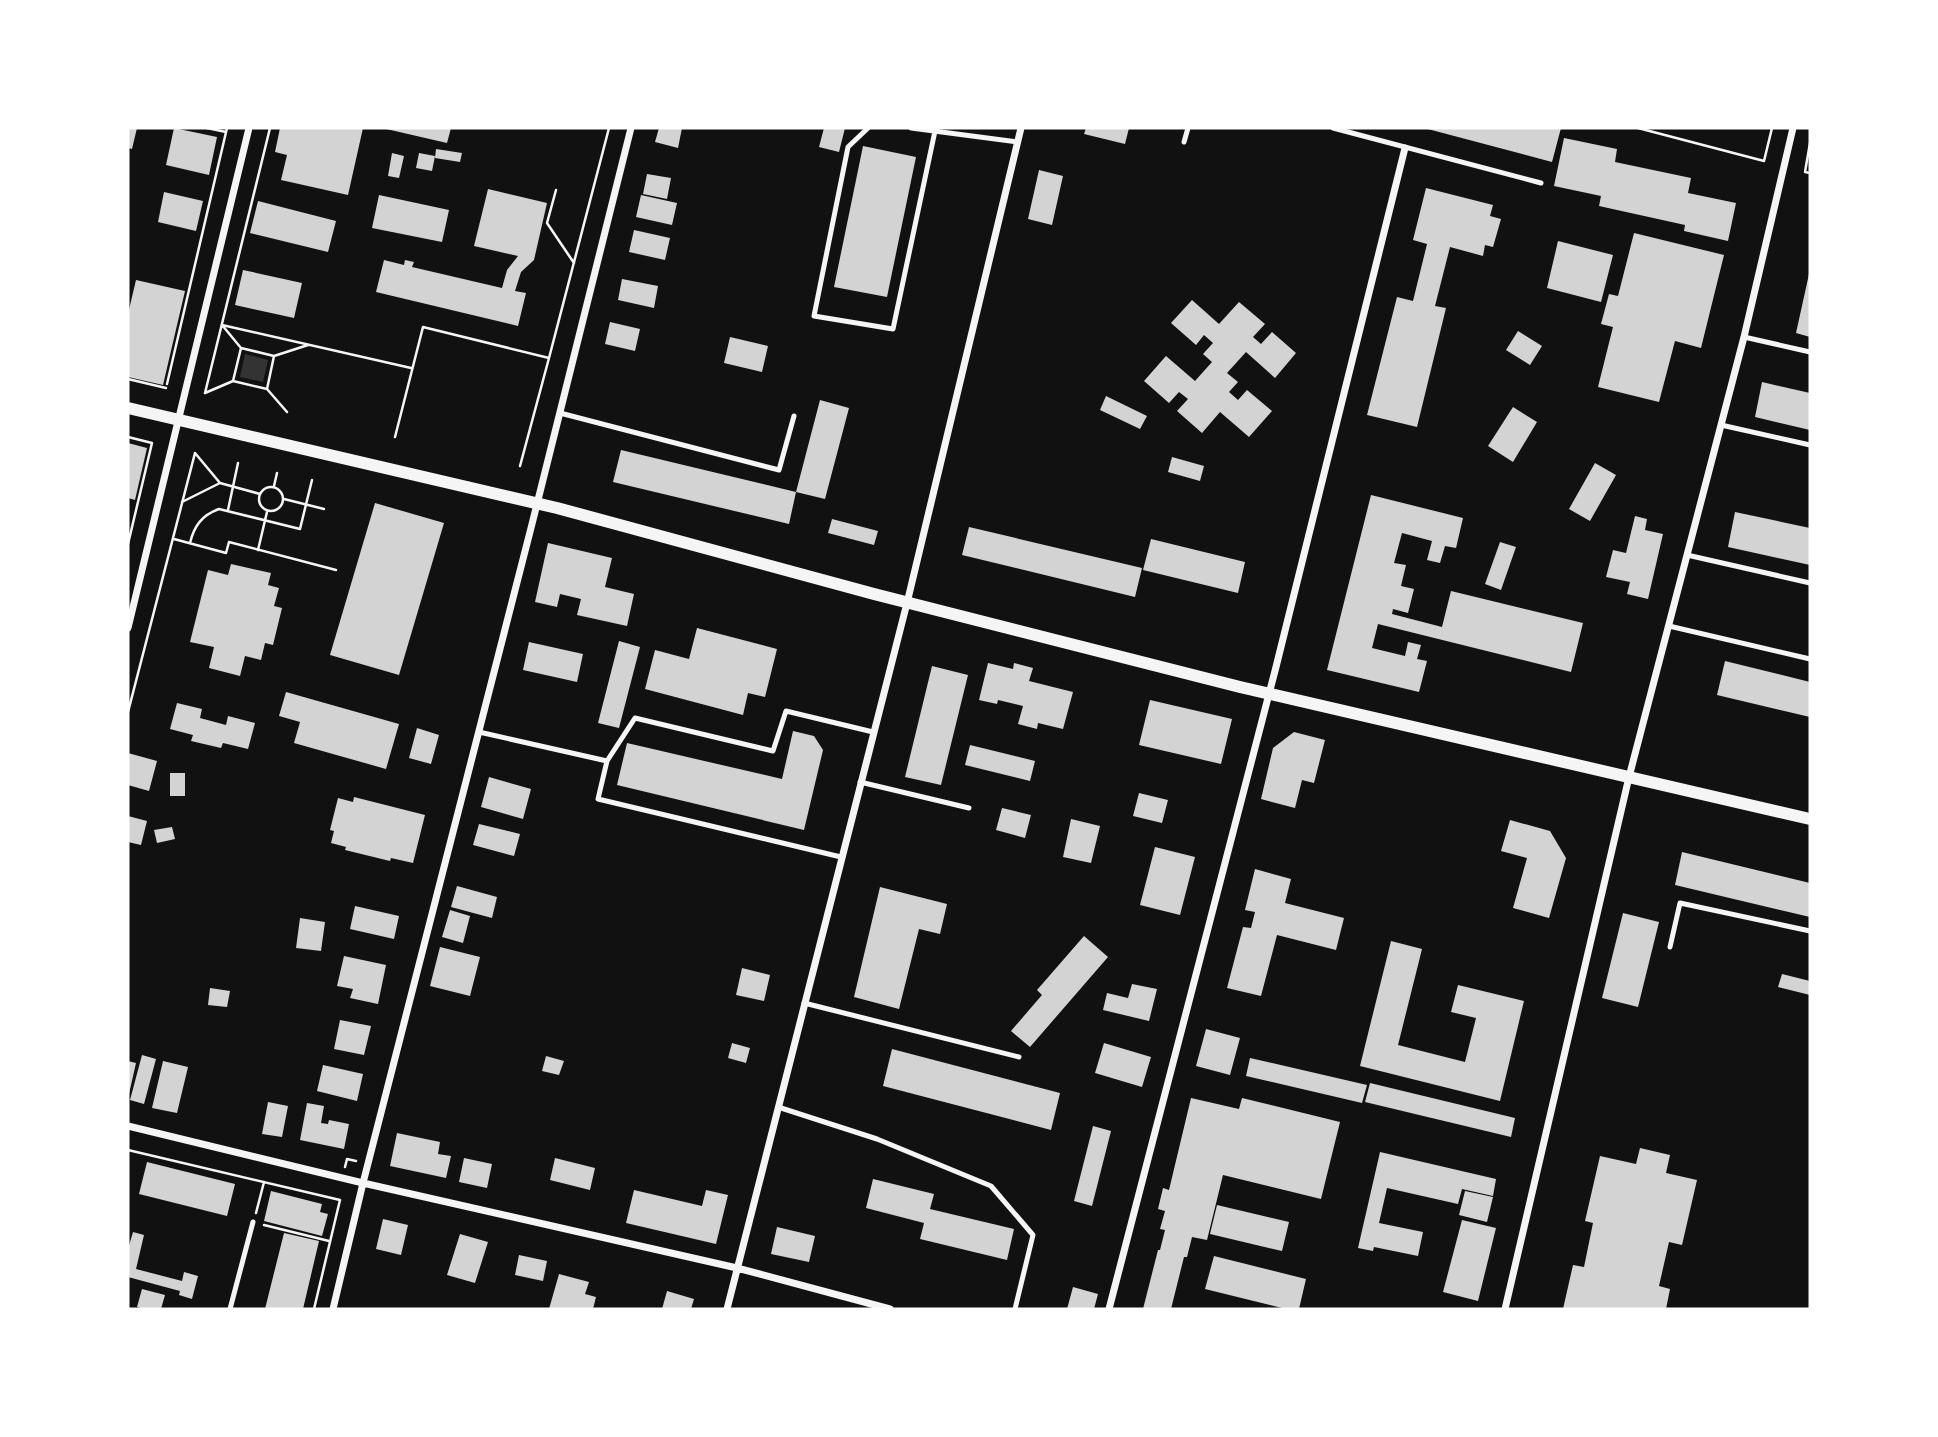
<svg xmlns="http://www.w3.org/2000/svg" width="1938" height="1437" font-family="'Open Sans',sans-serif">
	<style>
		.water { fill: #333 }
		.building { fill: #d3d3d3 }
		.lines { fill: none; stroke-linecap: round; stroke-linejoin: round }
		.path { stroke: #f5f5f5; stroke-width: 2.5 }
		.service { stroke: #f5f5f5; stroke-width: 5 }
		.minor { stroke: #f5f5f5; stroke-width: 7 }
		.tertiary { stroke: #f5f5f5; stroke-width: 12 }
	</style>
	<rect width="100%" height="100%" fill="#111"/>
	<!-- water -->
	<path class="water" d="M245 354 268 360 263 382 240 377Z"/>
	<!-- building -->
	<path class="building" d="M128 128H137L132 149 128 148Z
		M174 128 217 137 209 175 166 165Z
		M280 128H363L348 195 281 180 287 155 275 152Z
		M382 128H451L447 143Z
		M659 128H682L678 148 655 142Z
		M824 128H845L839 152 819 147Z
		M1086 128H1129L1125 144 1084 134Z
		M1424 128H1561L1552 162Z
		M1564 138 1617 149 1615 162 1691 178 1688 193 1736 203 1728 241 1684 231 1685 225 1599 206 1601 196 1554 186Z
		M863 146 916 157 887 297 834 287Z
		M436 149 462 153 460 162 435 158Z
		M392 153 404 156 399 178 388 176Z
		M419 153 435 156 432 171 416 168Z
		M1039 170 1063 176 1052 225 1028 219Z
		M647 174 671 178 667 199 643 194Z
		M1426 188 1493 205 1490 216 1501 219 1493 247 1485 245 1483 256 1450 247 1435 306 1446 308 1417 427 1367 415 1397 297 1413 301 1427 244 1413 240Z
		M488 189 547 203 534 260 521 272 515 291 526 293 518 326 376 292 384 260 404 265 405 260 414 262 412 267 502 288 507 270 518 256 474 246Z
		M164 192 203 201 196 231 158 222Z
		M379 195 449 210 442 242 372 228Z
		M641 195 677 203 672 225 636 217Z
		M258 201 336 221 328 252 250 233Z
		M634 230 670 238 665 260 629 252Z
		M1634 233 1724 255 1701 348 1675 341 1659 402 1598 387 1613 327 1601 324 1609 294 1618 296Z
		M1558 241 1613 255 1601 302 1547 288Z
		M243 270 302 283 294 318 235 305Z
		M1809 274H1810V337L1796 333Z
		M622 279 658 286 654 308 618 300Z
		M136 280 185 291 163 385 128 377V314Z
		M1192 300 1219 324 1239 302 1265 324 1253 337 1261 344 1272 332 1296 353 1275 378 1246 352 1227 373 1238 382 1229 392 1238 400 1247 390 1272 411 1249 437 1220 412 1202 433 1177 411 1188 399 1179 392 1169 403 1144 381 1166 356 1195 381 1212 362 1203 354 1213 343 1204 335 1196 345 1171 323Z
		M610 322 640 329 635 351 605 344Z
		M1518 331 1542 346 1530 365 1506 350Z
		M730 337 768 346 762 372 724 363Z
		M1762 382 1810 393V430L1755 417Z
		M1106 396 1147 416 1140 429 1100 410Z
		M820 400 849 408 825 499 796 492Z
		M1513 407 1537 422 1513 462 1488 446Z
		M128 443 147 448 135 500 128 498Z
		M621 450 796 492 789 524 613 482Z
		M1172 457 1204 466 1200 481 1168 472Z
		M1595 463 1616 475 1590 521 1569 509Z
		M1371 495 1463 518 1456 548 1445 546 1440 563 1427 560 1432 541 1402 533 1394 563 1406 565 1401 586 1414 589 1408 613 1393 609 1392 614 1442 627 1451 591 1583 623 1571 672 1378 624 1372 648 1405 656 1408 642 1421 645 1417 659 1427 661 1419 692 1327 670Z
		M375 503 444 523 399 675 330 655Z
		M1735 512 1810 528V565L1728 547Z
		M1635 516 1647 519 1645 530 1663 534 1648 599 1627 594 1630 582 1606 577 1613 550 1626 553Z
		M832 519 878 531 874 545 828 533Z
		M969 527 1142 568 1135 597 962 555Z
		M1151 539 1245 562 1238 593 1143 570Z
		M1500 542 1516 547 1501 590 1485 584Z
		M548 543 612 558 605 587 634 594 627 626 577 615 581 599 560 594 557 607 535 602Z
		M231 564 271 573 268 585 279 588 274 606 282 608 273 645 265 643 261 660 245 656 240 676 209 668 214 647 190 642 208 570 228 575Z
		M697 628 777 649 765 697 748 693 743 715 645 689 655 650 689 659Z
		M619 641 640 647 619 728 598 723Z
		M529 642 583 654 577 682 523 670Z
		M1725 661 1810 682V717L1717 695Z
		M988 663 1013 669 1014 663 1033 668 1029 681 1073 692 1063 729 1038 723 1037 729 1018 724 1023 706 998 700 997 704 979 700Z
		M932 666 968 675 941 785 905 777Z
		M286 692 399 724 386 769 294 743 300 722 279 716Z
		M1150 700 1232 719 1221 764 1139 745Z
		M177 703 202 709 200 718 226 725 228 716 255 723 248 749 223 743 221 748 191 741 193 735 170 729Z
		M417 728 439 735 431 764 409 758Z
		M793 731 814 736 823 750 804 830 617 785 627 743 782 779Z
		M1294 732 1325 740 1314 783 1302 780 1295 808 1261 799 1273 748Z
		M970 745 1035 761 1030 781 965 765Z
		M128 753 157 761 149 791 128 785Z
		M170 773H185V796H170Z
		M489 777 531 789 523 819 481 807Z
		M1139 793 1168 800 1162 823 1133 816Z
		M354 797 425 815 413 863 391 858 390 861 345 850 346 847 331 843 334 831 330 830 338 798 353 802Z
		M1002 808 1031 815 1025 838 996 830Z
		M128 816 147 821 141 845 128 842Z
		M1071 819 1100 826 1091 863 1063 857Z
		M1510 820 1550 831 1566 858 1549 918 1513 908 1527 858 1501 851Z
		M479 824 520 834 514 856 473 845Z
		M172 827 175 839 157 843 154 830Z
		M1155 847 1195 857 1180 915 1140 905Z
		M1682 852 1810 883V917L1675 885Z
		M1255 869 1291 879 1285 903 1344 918 1336 950 1277 935 1261 996 1227 988 1243 927 1251 928 1255 912 1245 910Z
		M457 886 497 897 492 918 451 907Z
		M880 887 947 904 940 934 919 929 899 1009 854 997Z
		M355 906 399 916 394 939 350 929Z
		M450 910 470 916 463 943 442 937Z
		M1623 913 1659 922 1638 1007 1602 998Z
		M300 918 325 922 321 951 296 948Z
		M1084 936 1108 957 1030 1047 1011 1031 1042 995 1037 990Z
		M1391 941 1422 949 1398 1045 1465 1062 1476 1018 1451 1012 1458 985 1524 1001 1500 1101 1360 1066Z
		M440 947 480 957 470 996 430 986Z
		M344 956 386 965 378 1004 350 998 353 989 337 986Z
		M742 968 770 975 764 1001 736 995Z
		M1782 974 1810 981V995L1778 987Z
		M1132 984 1157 989 1149 1021 1103 1010 1107 993 1128 998Z
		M210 988 230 991 227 1007 208 1005Z
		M340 1020 371 1026 364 1055 334 1049Z
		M1206 1029 1240 1038 1230 1075 1196 1066Z
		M732 1043 750 1048 746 1063 728 1058Z
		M1104 1043 1151 1057 1142 1087 1095 1073Z
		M892 1049 1060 1093 1051 1130 883 1086Z
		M142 1055 156 1059 144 1104 130 1100Z
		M546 1056 564 1061 559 1075 542 1071Z
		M1250 1058 1367 1085 1362 1103 1246 1076Z
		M128 1061 136 1063 129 1094H128Z
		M163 1061 188 1067 177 1113 152 1108Z
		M323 1065 363 1074 357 1101 317 1091Z
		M1370 1083 1515 1118 1511 1137 1365 1102Z
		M1191 1098 1239 1109 1242 1098 1340 1122 1321 1199 1223 1175 1207 1240 1192 1237 1187 1257H1184L1171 1309H1143L1158 1250H1160L1165 1230 1160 1229 1165 1211 1158 1209 1163 1188 1169 1190Z
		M268 1102 288 1106 282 1137 262 1134Z
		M307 1103 324 1106 321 1123 328 1124 329 1120 349 1124 344 1149 300 1140Z
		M1093 1126 1111 1131 1092 1206 1074 1201Z
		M397 1133 440 1142 438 1154 451 1156 446 1178 390 1166Z
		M1640 1148 1670 1155 1666 1173 1697 1180 1682 1245 1669 1242 1659 1286 1670 1289 1666 1309H1563L1573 1265 1584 1267 1593 1223 1585 1221 1600 1156 1636 1164Z
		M1380 1152 1496 1179 1493 1196 1462 1189 1458 1204 1387 1188 1379 1223 1423 1232 1418 1256 1374 1247 1373 1251 1358 1248Z
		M464 1158 492 1164 487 1188 459 1182Z
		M555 1158 595 1168 590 1190 550 1180Z
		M147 1162 235 1184 227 1216 139 1194Z
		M873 1179 934 1194 930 1209 1014 1229 1007 1260 920 1239 924 1223 866 1208Z
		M634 1190 702 1206 706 1190 728 1195 716 1244 626 1223Z
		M271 1191 322 1204 320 1212 328 1214 322 1236 264 1221Z
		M1465 1191 1493 1197 1487 1222 1459 1215Z
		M1217 1205 1289 1222 1282 1251 1210 1234Z
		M383 1219 408 1225 401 1255 376 1249Z
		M1462 1220 1496 1228 1478 1301 1443 1292Z
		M777 1227 815 1236 809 1262 771 1254Z
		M133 1232 144 1235 136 1269 182 1281 184 1272 198 1276 192 1299 179 1295 180 1291 128 1277V1249Z
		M284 1233 319 1241 303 1309H265Z
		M460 1234 488 1242 475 1283 447 1275Z
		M519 1255 547 1261 543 1281 515 1275Z
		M1214 1256 1306 1279 1299 1309H1286L1205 1289Z
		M559 1274 589 1282 585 1294 596 1297 593 1309H549Z
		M1073 1287 1098 1294 1094 1309H1067Z
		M142 1289 165 1295 161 1309H144L137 1307Z
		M667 1291 694 1299 691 1309H662Z"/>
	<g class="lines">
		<!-- path -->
		<path class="path" d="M207 128 226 132
			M1638 128 1764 161 1772 128
			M1810 143 1805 172 1810 173
			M556 190 547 223 574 263
			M241 348 222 325 411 368
			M274 356 308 345
			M549 358 609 128
			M128 379 166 388
			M167 384 227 128
			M267 389 287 412
			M205 393 270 128
			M205 393 233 381 267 389 274 356 241 348 233 381
			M128 437 152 443 128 544
			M395 437 423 327 549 358 520 466
			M195 453 220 483
			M274 486 277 473
			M259 499a12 12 0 1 1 24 0a12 12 0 1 1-24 0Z
			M284 499 324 509
			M182 502 220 483 260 494
			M228 510 238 463
			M174 539 226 553 229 542 336 570
			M190 543C194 526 202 515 219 509L300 529 312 480
			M258 550 267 512
			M128 712 195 453
			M128 1150 340 1200 314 1309
			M345 1167 347 1159 356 1161
			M256 1213 264 1182
			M264 1225 329 1241"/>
		<!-- service -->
		<path class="service" d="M868 128 848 147 814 316 893 329 935 131
			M911 128 1018 142
			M1333 128 1541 183
			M1184 142 1188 128
			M1744 337 1810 352
			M560 413 779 470 794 416
			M1721 425 1810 445
			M1687 555 1810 583
			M1669 626 1810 659
			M479 732 607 761 635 718 773 751 786 711 873 732
			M607 761 598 799 841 857
			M860 782 969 808
			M1670 947 1680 903 1810 931
			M804 1003 1019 1057
			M778 1107 877 1139 991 1186 1033 1235 1015 1309
			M230 1309 253 1222"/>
		<!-- minor -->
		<path class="minor" d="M128 628 249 128
			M128 1126 363 1183 737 1268 890 1309
			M333 1309 363 1183 531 528 631 128
			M727 1309 907 603 1021 128
			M1109 1309 1276 667 1405 148
			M1505 1309 1629 777 1744 337 1793 128"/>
		<!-- tertiary -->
		<path class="tertiary" d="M128 408 557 508 874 594 1240 687 1810 819"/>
	</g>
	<!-- border -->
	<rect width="1938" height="1437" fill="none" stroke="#ffffff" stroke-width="259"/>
</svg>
